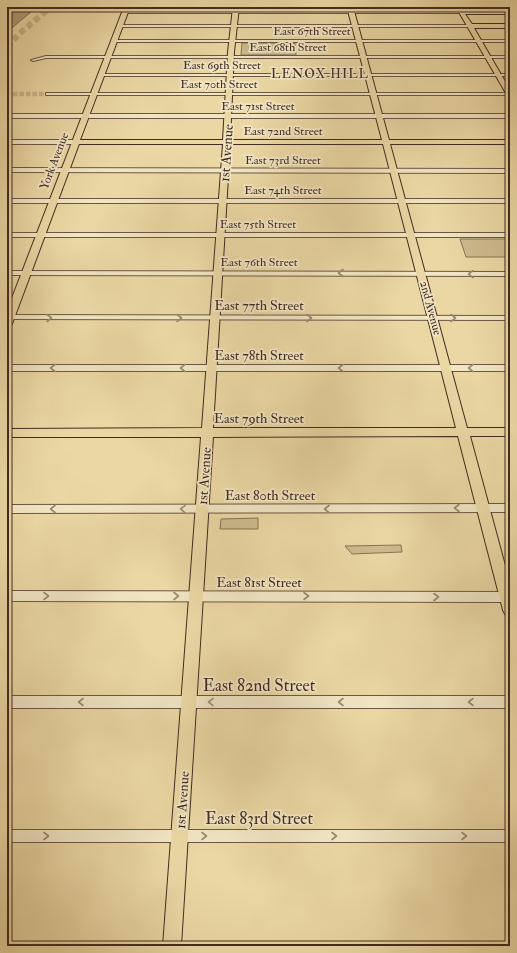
<svg xmlns="http://www.w3.org/2000/svg" width="517" height="953" font-family="'IM FELL Double Pica',serif">
	<style>
		.green { fill: #cdba8e; stroke: #877358 }
		.water { fill: #b19d77; stroke: #847055 }
		.lines { fill: none; stroke-linecap: round; stroke-linejoin: round }
		.minor-tunnel { stroke: #c8b58a; stroke-width: 4.5; stroke-dasharray: 4.5 2; stroke-linecap: butt }
		.highway-tunnel { stroke: #c8b58a; stroke-width: 6; stroke-dasharray: 6 3.5; stroke-linecap: butt }
		.minor-casing { stroke: #6b5742; stroke-width: 2 }
		.major-casing { stroke: #412c21; stroke-width: 2 }
		.minor { fill: #f1e5c4; fill-rule: evenodd }
		.major { fill: #ead7a4; fill-rule: evenodd }
		.oneway { stroke: #998872 }
		.labels { text-anchor: middle; stroke-width: 3.5; stroke-linejoin: round; paint-order: stroke }
		.far-street-label { font-size: 12px; fill: #412c21; stroke: #f1e5c4 }
		.far-neighbourhood-label { font-size: 13px; letter-spacing: 1px; fill: #412c21; stroke: #f1e5c4 }
		.street-label { font-size: 14px; fill: #412c21; stroke: #f1e5c4 }
		.near-street-label { font-size: 17px; fill: #412c21; stroke: #f1e5c4 }
	</style>
	<rect width="100%" height="100%" fill="#ead7a4"/>
	<filter id="stains"><feTurbulence type="fractalNoise" baseFrequency=".005" numOctaves="4"/><feColorMatrix values="0 0 0 0 .2 0 0 0 0 .09 0 0 0 0 .02 0 0 0 .5 -.17"/></filter>
	<radialGradient id="worn" r=".72"><stop offset=".6" stop-color="#630" stop-opacity="0"/><stop offset="1" stop-color="#630" stop-opacity=".3"/></radialGradient>
	<!-- green -->
	<path class="green" d="M242 43H295L296 55H241Z
		M460 239H510V257H466Z
		M258 518V529H220L221 519Z
		M401 545 402 552 352 554 345 546Z"/>
	<!-- water -->
	<path class="water" d="M7 7H37L7 32Z"/>
	<g class="lines">
		<!-- minor-tunnel -->
		<path class="minor-tunnel" d="M13 94H48"/>
		<!-- highway-tunnel -->
		<path class="highway-tunnel" d="M7 47 19 34 51 7"/>
		<!-- minor casing -->
		<g class="minor-casing">
			<path id="minor" d="M125 11H462L464 12 462 13H124Z
				M120 25H470L472 26 470 27H119Z
				M114 40H510V42H113Z
				M46 56H510V58H46L33 61 31 60Z
				M101 74H510V76H99Z
				M48 93H510V95H46V93Z
				M7 114H510V118H7Z
				M7 140H76L79 142 76 144H7Z
				M7 168 510 169V173L7 172Z
				M7 199H510V203H7Z
				M7 233H510V237H7Z
				M7 271 510 272V276L7 275Z
				M7 315 510 316V320L7 319Z
				M7 365H510V371H7Z
				M510 504V512L7 513V505Z
				M7 591 510 592V602L7 601Z
				M7 696H510V708H7Z
				M7 830H510V842H7Z"/>
		</g>
		<!-- major casing -->
		<g class="major-casing">
			<path id="major" d="M124 7H130L80 140H223L228 52 233 7H239L234 52 230 140H382L347 7H353L389 140H510V144H390L467 428H510V436H470L510 584V616L505 614 503 610 458 436 213 437 181 946H163L201 437H7V429L202 428 223 144H79L12 324 7 327V311ZM230 144H383L456 428H213Z
				M456 7H462L464 10H510V14H465L472 24H510V28H474L510 90V97L507 95Z"/>
		</g>
		<!-- minor -->
		<use href="#minor" class="minor"/>
		<!-- major -->
		<use href="#major" class="major"/>
	</g>
	<!-- one-way arrows -->
	<defs><path id="oneway-chevron" d="M-2-3.5L2.5 0L-2 3.5" fill="none" stroke-width="1.6" stroke-linecap="round" stroke-linejoin="round"/></defs>
	<g class="oneway">
		<use href="#oneway-chevron" transform="translate(341 273) rotate(-180)"/>
		<use href="#oneway-chevron" transform="translate(471 274) rotate(180)"/>
		<use href="#oneway-chevron" transform="translate(49 318)"/>
		<use href="#oneway-chevron" transform="translate(179 318)"/>
		<use href="#oneway-chevron" transform="translate(309 318)"/>
		<use href="#oneway-chevron" transform="translate(453 318)"/>
		<use href="#oneway-chevron" transform="translate(53 368) rotate(180)"/>
		<use href="#oneway-chevron" transform="translate(183 368) rotate(180)"/>
		<use href="#oneway-chevron" transform="translate(341 368) rotate(-180)"/>
		<use href="#oneway-chevron" transform="translate(471 368) rotate(-180)"/>
		<use href="#oneway-chevron" transform="translate(457 508) rotate(180)"/>
		<use href="#oneway-chevron" transform="translate(53 509) rotate(180)"/>
		<use href="#oneway-chevron" transform="translate(183 509) rotate(-179)"/>
		<use href="#oneway-chevron" transform="translate(327 509) rotate(180)"/>
		<use href="#oneway-chevron" transform="translate(46 596)"/>
		<use href="#oneway-chevron" transform="translate(176 596)"/>
		<use href="#oneway-chevron" transform="translate(306 596)"/>
		<use href="#oneway-chevron" transform="translate(436 597)"/>
		<use href="#oneway-chevron" transform="translate(81 702) rotate(180)"/>
		<use href="#oneway-chevron" transform="translate(211 702) rotate(-179)"/>
		<use href="#oneway-chevron" transform="translate(341 702) rotate(180)"/>
		<use href="#oneway-chevron" transform="translate(471 702) rotate(-180)"/>
		<use href="#oneway-chevron" transform="translate(46 836)"/>
		<use href="#oneway-chevron" transform="translate(204 836)"/>
		<use href="#oneway-chevron" transform="translate(334 836)"/>
		<use href="#oneway-chevron" transform="translate(464 836)"/>
	</g>
	<g class="labels">
		<!-- far-street labels -->
		<g class="far-street-label">
			<text x="312" y="35">East 67th Street</text>
			<text x="288" y="51">East 68th Street</text>
			<text x="222" y="69">East 69th Street</text>
			<text x="219" y="88">East 70th Street</text>
			<text x="258" y="110">East 71st Street</text>
			<text x="283" y="135">East 72nd Street</text>
			<text x="283" y="164">East 73rd Street</text>
			<text transform="translate(54 161) rotate(-69)" y="4">York Avenue</text>
			<text x="283" y="194">East 74th Street</text>
			<text x="258" y="228">East 75th Street</text>
			<text x="259" y="266">East 76th Street</text>
			<text transform="translate(431 308) rotate(75)" y="4">2nd Avenue</text>
		</g>
		<!-- far-neighbourhood labels -->
		<g class="far-neighbourhood-label">
			<text x="320" y="78">LENOX HILL</text>
		</g>
		<!-- street labels -->
		<g class="street-label">
			<text transform="translate(226 153) rotate(-86)" y="5">1st Avenue</text>
			<text x="259" y="310">East 77th Street</text>
			<text x="259" y="360">East 78th Street</text>
			<text x="259" y="423">East 79th Street</text>
			<text transform="translate(204 476) rotate(-86)" y="5">1st Avenue</text>
			<text x="270" y="500">East 80th Street</text>
			<text x="259" y="587">East 81st Street</text>
			<text transform="translate(182 800) rotate(-86)" y="5">1st Avenue</text>
		</g>
		<!-- near-street labels -->
		<g class="near-street-label">
			<text x="259" y="691">East 82nd Street</text>
			<text x="259" y="824">East 83rd Street</text>
		</g>
	</g>
	<!-- margin -->
	<rect width="517" height="953" fill="none" stroke="#ead7a4" stroke-width="24"/>
	<rect x="8" y="8" width="501" height="937" fill="none" stroke="#412c21" stroke-width="2"/>
	<rect x="12" y="12" width="493" height="929" fill="none" stroke="#412c21"/>
	<rect width="100%" height="100%" filter="url(#stains)"/>
	<rect width="100%" height="100%" fill="url(#worn)"/>
</svg>
